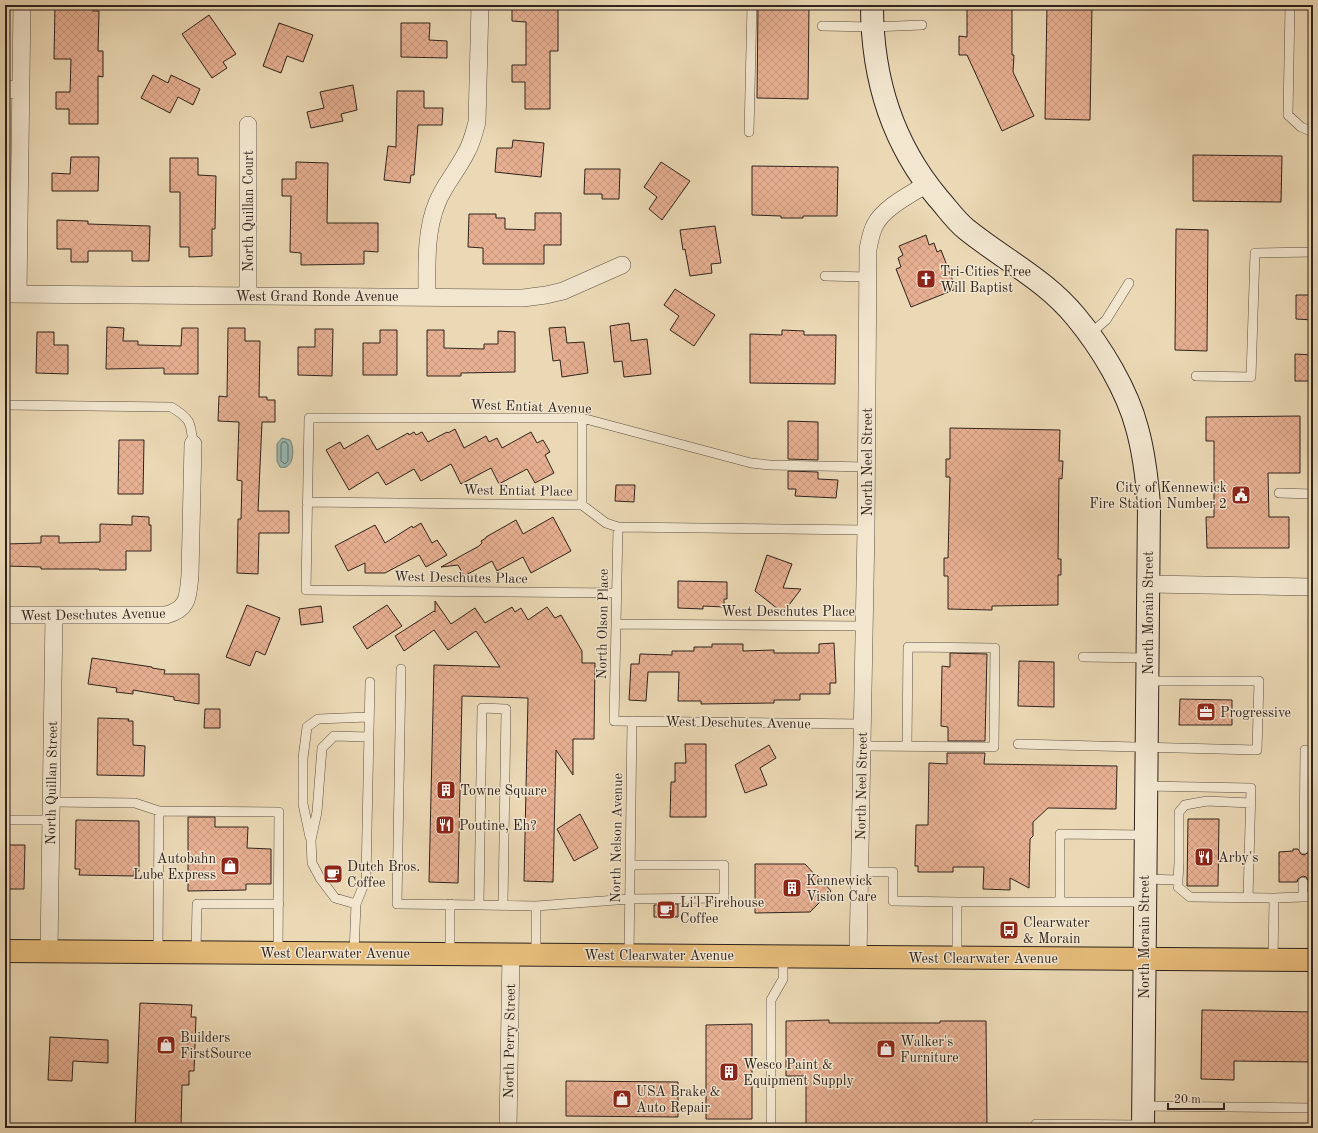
<svg xmlns="http://www.w3.org/2000/svg" width="1318" height="1133" font-family="'Old Standard TT',serif">
	<style>
		.water { fill: #99b9b2; stroke: #6f7d76 }
		.lines { fill: none; stroke-linecap: round; stroke-linejoin: round }
		.shore { stroke: #646e67; stroke-width: 1 }
		.building { fill: url(#building-cross-hatch); stroke: #2f231c }
		.lane-casing { stroke: #5e5042; stroke-width: 10 }
		.street-casing { stroke: #5e5042; stroke-width: 18 }
		.secondary-casing { stroke: #2f231c; stroke-width: 24 }
		.primary-casing { stroke: #2f231c; stroke-width: 24 }
		.lane { stroke: #f2e6cf; stroke-width: 9 }
		.street { stroke: #f2e6cf; stroke-width: 17 }
		.secondary { stroke: #f2e6cf; stroke-width: 22 }
		.primary { stroke: #e6bc7a; stroke-width: 22 }
		.labels { text-anchor: middle; stroke-width: 3; stroke-linejoin: round; paint-order: stroke }
		.street-label { font-size: 14px; fill: #2f231c; stroke: #f2e6cf }
		.poi-label { font-size: 14px; fill: #2f231c; stroke: #f2e6cf; text-anchor: start }
	</style>
	<defs>
		<pattern id="building-cross-hatch" width="8" height="8" patternUnits="userSpaceOnUse"><rect width="8" height="8" fill="#e7b092"/><path d="M0 0l8 8M0 8l8-8" fill="none" stroke="#c6977d"/></pattern>
	</defs>
	<rect width="100%" height="100%" fill="#ebd9b5"/>
	<filter id="stains"><feTurbulence type="fractalNoise" baseFrequency=".005" numOctaves="4"/><feColorMatrix values="0 0 0 0 .2 0 0 0 0 .09 0 0 0 0 .02 0 0 0 .5 -.17"/></filter>
	<radialGradient id="worn" r=".72"><stop offset=".6" stop-color="#630" stop-opacity="0"/><stop offset="1" stop-color="#630" stop-opacity=".3"/></radialGradient>
	<!-- water -->
	<path class="water" d="M282 438 290 440C295 448 294 471 280 467L277 461V444Z"/>
	<g class="lines">
		<!-- shore -->
		<path class="shore" d="M283 442H286L288 445V461L285 464 281 461V445Z"/>
	</g>
	<!-- building -->
	<path class="building" d="M66 5H93V11H99L98 51H103V77L98 76V124H69V109H56V92H70L71 59H54L55 6H66Z
		M512 5H558V51H550V109H525V82H512V65H526V22L512 21Z
		M758 5H809L808 99 757 98Z
		M967 5H1012V55H1014L1013 72 1034 116 1002 131 967 55H959V36L967 37Z
		M1047 5H1092L1090 120 1045 119Z
		M209 15 236 54 223 62 227 68 212 78 182 34Z
		M279 23 313 35 303 62 287 56 281 73 263 66Z
		M401 23H430L429 40 447 41V58L401 57Z
		M153 75 168 83 171 75 200 89 193 105 178 97 170 113 141 98Z
		M353 85 357 110 341 114 343 121 311 128 307 112 324 108 320 92Z
		M397 91H424V108H443L442 125H418L414 175H411L410 183 384 180 388 146 396 147Z
		M513 140 544 143 541 177 495 172 497 148H512Z
		M1193 155 1282 156 1281 202 1193 201Z
		M71 157H99L98 191H52V173L70 174Z
		M170 158H198V175L216 176 215 229H212V256L189 257V247H180V192H170Z
		M296 162 328 163 327 223H378V252L364 251V264L301 265V253L290 252 291 196H282V179H296Z
		M661 162 690 181 662 220 649 209 657 197 644 187Z
		M752 166 838 167 837 216H803V218H781V216L752 215Z
		M585 169H620L619 199H602V194H584Z
		M535 213H561V245H544V264H483V248L468 247 469 214H496V218H505V229L535 230Z
		M57 220 88 221V224L150 226 149 261H132V251H88V262H71V249H57Z
		M715 226 721 263 711 264 712 273 690 276 685 249 683 250 680 230Z
		M1176 229 1208 230 1207 351 1175 350Z
		M926 235 929 245 934 243 937 252 941 250 956 289 911 307 896 269 901 267 898 258 903 255 899 246Z
		M675 289 715 315 694 346 670 330 679 316 664 305Z
		M1296 295H1313V320L1296 319Z
		M629 323 631 341 647 339 651 374 624 377 622 361 614 362 610 326Z
		M107 327 124 328 123 341H138V345L181 346 182 328H198V374H164V368L106 369Z
		M565 327 567 343 584 342 588 373 562 377 560 360 553 361 549 328Z
		M228 328H245V341H260L259 397H267V400H275V422H262L258 511H289V533H259L258 574 237 573 238 519H241L242 481 237 480 239 422 218 421 219 396 227 397Z
		M315 329H333L332 376 298 375V347H315Z
		M380 330H397V375H363V343H380Z
		M427 330H444V348L484 349V344H498V331L515 332V372L461 373V376H427Z
		M782 330 804 331V335H836L835 384 750 383V334L782 335Z
		M37 332H54V345H68V374L36 373Z
		M1295 354 1313 355V381H1295Z
		M1300 416V473H1268L1269 517H1289V548H1207L1206 517H1214V441H1206V417Z
		M788 421 818 422V460L788 459Z
		M950 428 1060 430 1059 461H1063L1062 479 1059 478 1058 559H1061V575H1058V605L992 606V610L948 609V576H944V558H948L950 477H946V459H950Z
		M455 429 464 448 486 436 489 442 497 438 502 448 531 432 537 443 543 440 550 452 545 455 554 473 535 483 527 469 499 484 491 468 461 484 451 464 421 481 414 469 386 485 378 472 349 490 326 450 340 442 344 449 368 435 377 450 408 433 409 435 414 432 416 435 422 432 428 442 447 432 448 433Z
		M119 440H144L143 494H118Z
		M788 471 818 472V479L838 480 836 498 795 496 796 489H788Z
		M616 485H635L634 502 615 501Z
		M132 516 149 517V525H151V551H126V570H99V569H41V567L5 566V544L41 543V536H59V543L100 542V524L132 525Z
		M553 517 571 551 531 573 523 557 497 571 492 561 464 576 458 565 441 567 479 546 482 543 481 541 486 538V537L516 520 523 534Z
		M421 523 432 543 437 540 447 555 426 567 419 555 385 573H365V563L348 571 335 546 375 525 385 543 412 526 413 528Z
		M767 555 792 564 783 588 801 589 783 613 755 591Z
		M678 581 727 582V599H724V607L703 606V609L678 608Z
		M435 601 451 624 475 608 485 623 512 607 515 612 521 608 528 620 547 607 555 618 561 615 582 651V663H595L594 739H573V775L556 750 553 882 524 881 528 698 462 696 458 883 429 882 434 665 500 667 476 631 448 650 434 630 404 651 395 636 434 611 435 612Z
		M247 605 280 618 265 655 256 651 250 666 226 657Z
		M387 605 402 626 367 649 353 627Z
		M321 606 323 622 301 625 299 609Z
		M834 643 836 683H830V694H800V700H774V703L701 704V701H678L679 672H648L646 701 629 700 631 664H639L640 654 672 655V651H694V647H712V644H743V651L774 650V653H819V644Z
		M950 653 987 654 985 741H948V727L941 726 942 666 950 667Z
		M92 658 152 667V668L165 670 164 674H199V704L174 700V697L133 690V694L116 692 117 688 88 684Z
		M1019 661 1054 662V707L1018 706Z
		M1180 699 1232 700V725H1179Z
		M205 709H220V728H204Z
		M98 718 129 719 128 721H133V745L145 746 144 776 97 775Z
		M685 744H706V817H670L671 782H675V763H686Z
		M769 745 776 758 760 768 767 785 745 793 735 765Z
		M947 753H985L984 764 1117 766 1116 809 1048 808 1033 822V836L1030 839 1029 888 1010 878V890L983 889 984 867H953V872H918V866H915L916 825H928L929 763 947 764Z
		M580 814 598 848 574 861 557 829Z
		M188 817H215V827H248L247 848 271 849V884H246V890L188 891Z
		M1188 819H1219L1218 886H1187Z
		M76 820 139 821V871H134V876L79 875 80 869H75Z
		M5 845H25L24 889H5Z
		M1293 849H1298L1301 854 1304 855 1309 852 1310 849H1313V882H1309L1306 877 1303 876 1298 879 1297 882H1279V852L1293 851Z
		M755 864H805L816 876 817 875 831 891 810 912 755 913Z
		M678 904V917H654V905Z
		M140 1003 192 1005 191 1017H196L194 1071H189V1085H182L181 1128H135Z
		M1202 1010 1313 1012V1062L1234 1061V1080L1201 1079Z
		M829 1020V1023H940V1021H986L987 1128H806V1076H786V1021Z
		M752 1024V1119H706V1025Z
		M50 1037 108 1040V1063L73 1061 72 1081 48 1080Z
		M566 1081 678 1082V1117L566 1116Z"/>
	<g class="lines">
		<!-- lane casing -->
		<g class="lane-casing">
			<path id="lane" d="M1290 5 1288 115 1301 127 1313 132
				M822 26 873 27 922 25
				M749 132 752 5
				M825 276 868 277
				M1089 335 1106 320 1129 283
				M1196 376 1251 377 1255 253 1313 252
				M5 405 171 407C190 418 191 422 193 444
				M582 418V505
				M1279 493 1313 494
				M307 502 582 505 606 523 618 527 866 530
				M618 527 614 721 863 724
				M616 593 306 590 309 418H582L751 463 770 465 867 467
				M616 624 865 626
				M1083 657 1148 658
				M401 669 397 904 479 905 482 708 506 709 503 905
				M1018 744 1257 750 1259 681H1148
				M862 746 994 747 995 648 908 647 907 746
				M1146 786 1251 788 1248 898
				M51 802 135 803 159 811
				M5 820H51
				M310 837 303 804V758L307 727 318 719 368 717
				M1304 849 1305 750H1313
				M860 872H893V901L957 902
				M1145 879 1178 880V887L1190 897 1274 898
				M1178 880 1179 863V812L1185 805 1207 801 1251 803
				M1303 882V897H1313
				M1060 902V834L1145 835
				M356 904 335 898 320 878 312 863 311 840 317 812 322 748 334 736 368 737
				M479 905 536 906 630 899 724 898V865H630
				M536 906V954
				M158 952 159 811 279 812 278 953
				M196 952 197 904H279
				M354 953 356 904 366 879 370 682
				M450 954V904
				M629 955 632 721
				M957 958V902H1144
				M1273 960 1274 898 1303 897
				M1143 1106 1313 1108
				M1036 1124 1143 1125
				M771 1128V1000L783 979V957"/>
		</g>
		<!-- street casing -->
		<g class="street-casing">
			<path id="street" d="M5 89 20 90
				M248 125V296
				M5 294 523 298 546 295 563 291 622 265
				M18 294 22 5
				M427 297C427 266 425 232 437 203 444 185 457 171 466 153 472 143 474 133 477 122L480 5
				M1149 584 1313 587
				M5 615H166C189 609 188 596 190 575L193 444
				M49 951 54 615
				M858 957 866 530 868 249C870 240 871 232 875 225 883 208 911 194 927 184
				M508 1128 511 954"/>
		</g>
		<!-- secondary casing -->
		<g class="secondary-casing">
			<path id="secondary" d="M872 5C872 77 891 142 938 198 947 208 955 220 966 229 1003 259 1046 280 1076 317 1101 347 1127 390 1137 428 1144 453 1147 479 1149 505L1143 1128"/>
		</g>
		<!-- primary casing -->
		<g class="primary-casing">
			<path id="primary" d="M5 951 1313 960"/>
		</g>
		<!-- lane -->
		<use href="#lane" class="lane"/>
		<!-- street -->
		<use href="#street" class="street"/>
		<!-- secondary -->
		<use href="#secondary" class="secondary"/>
		<!-- primary -->
		<use href="#primary" class="primary"/>
	</g>
	<!-- icons -->
	<defs>
		<g id="church-square" transform="scale(1)"><rect x="-9" y="-9" width="18" height="18" rx="4" fill="#8f2418" stroke="#f2e6cf"/><path d="M-1.2-6h2.4v3.5h3.3v2.4h-3.3V6h-2.4V-.1h-3.3v-2.4h3.3Z" fill="#fff"/></g>
		<g id="civic-square" transform="scale(1)"><rect x="-9" y="-9" width="18" height="18" rx="4" fill="#8f2418" stroke="#f2e6cf"/><path d="M-.6-6.5H3V-4.5H.6V-3L4-1V1h2V6H-6V1h2V-1L-.6-3ZM-1.2 2.5V6h2.4V2.5Z" fill="#fff"/></g>
		<g id="office-square" transform="scale(1)"><rect x="-9" y="-9" width="18" height="18" rx="4" fill="#8f2418" stroke="#f2e6cf"/><path d="M-6-3h4V-5.5h4V-3h4V5H-6ZM-1-4.5V-3h2v-1.5ZM-6 0V1H6V0Z" fill="#fff"/></g>
		<g id="building-square" transform="scale(1)"><rect x="-9" y="-9" width="18" height="18" rx="4" fill="#8f2418" stroke="#f2e6cf"/><path d="M-4-6H4V6H1V3H-1V6H-4ZM-2.5-4.3h1.7v1.8h-1.7ZM.8-4.3h1.7v1.8H.8ZM-2.5-1h1.7V.8h-1.7ZM.8-1h1.7V.8H.8Z" fill="#fff"/></g>
		<g id="restaurant-square" transform="scale(1)"><rect x="-9" y="-9" width="18" height="18" rx="4" fill="#8f2418" stroke="#f2e6cf"/><path d="M-5-6h1v4h1v-4h1v4h1v-4h1v5L-1.5 .5V6h-2V.5L-5-1ZM5-6V6H3V1.5H1.5Q1.5-4 5-6Z" fill="#fff"/></g>
		<g id="shop-square" transform="scale(1)"><rect x="-9" y="-9" width="18" height="18" rx="4" fill="#8f2418" stroke="#f2e6cf"/><path d="M-5-2.5h2.3a2.7 3.5 0 0 1 5.4 0H5L5.5 6h-11ZM-1.5-2.5h3a1.5 2.3 0 0 0-3 0Z" fill="#fff"/></g>
		<g id="cafe-square" transform="scale(1)"><rect x="-9" y="-9" width="18" height="18" rx="4" fill="#8f2418" stroke="#f2e6cf"/><path d="M-5.5-4.5H6V0H3Q3 3.5 0 3.5H-2.5Q-5.5 3.5-5.5 0ZM3-3.2v2h1.7v-2ZM-6 4.5H4V6H-6Z" fill="#fff"/></g>
		<g id="bus-square" transform="scale(1)"><rect x="-9" y="-9" width="18" height="18" rx="4" fill="#8f2418" stroke="#f2e6cf"/><path d="M-5-6H5V4H4V6H2V4H-2V6H-4V4H-5ZM-3.5-4V0h7V-4ZM-3.5 1.2v1.5H-2V1.2ZM2 1.2v1.5H3.5V1.2Z" fill="#fff"/></g>
	</defs>
	<g fill-rule="evenodd">
		<use href="#church-square" x="926" y="279"/>
		<use href="#civic-square" x="1241" y="495"/>
		<use href="#office-square" x="1206" y="712"/>
		<use href="#building-square" x="446" y="790"/>
		<use href="#restaurant-square" x="445" y="825"/>
		<use href="#restaurant-square" x="1204" y="857"/>
		<use href="#shop-square" x="230" y="866"/>
		<use href="#cafe-square" x="333" y="874"/>
		<use href="#building-square" x="792" y="888"/>
		<use href="#cafe-square" x="666" y="910"/>
		<use href="#bus-square" x="1009" y="930"/>
		<use href="#shop-square" x="166" y="1045"/>
		<use href="#shop-square" x="886" y="1049"/>
		<use href="#building-square" x="729" y="1072"/>
		<use href="#shop-square" x="622" y="1099"/>
	</g>
	<g class="labels">
		<!-- street labels -->
		<g class="street-label">
			<text transform="translate(248 211) rotate(-90)" y="5">North Quillan Court</text>
			<text x="317" y="301">West Grand Ronde Avenue</text>
			<text transform="translate(531 406) rotate(2)" y="5">West Entiat Avenue</text>
			<text transform="translate(867 462) rotate(-90)" y="5">North Neel Street</text>
			<text transform="translate(518 490) rotate(1)" y="5">West Entiat Place</text>
			<text transform="translate(461 577) rotate(1)" y="5">West Deschutes Place</text>
			<text x="788" y="616">West Deschutes Place</text>
			<text transform="translate(1148 613) rotate(-90)" y="5">North Morain Street</text>
			<text transform="translate(93 614) rotate(-1)" y="5">West Deschutes Avenue</text>
			<text transform="translate(602 624) rotate(-89)" y="5">North Olson Place</text>
			<text transform="translate(738 722) rotate(1)" y="5">West Deschutes Avenue</text>
			<text transform="translate(51 783) rotate(-89)" y="5">North Quillan Street</text>
			<text transform="translate(861 786) rotate(-89)" y="5">North Neel Street</text>
			<text transform="translate(616 838) rotate(-89)" y="5">North Nelson Avenue</text>
			<text transform="translate(1144 937) rotate(-90)" y="5">North Morain Street</text>
			<text x="335" y="958">West Clearwater Avenue</text>
			<text x="659" y="960">West Clearwater Avenue</text>
			<text x="983" y="963">West Clearwater Avenue</text>
			<text transform="translate(509 1041) rotate(-89)" y="5">North Perry Street</text>
		</g>
		<!-- poi labels -->
		<g class="poi-label">
			<text x="940" y="276">Tri-Cities Free<tspan x="940" dy="16">Will Baptist</tspan></text>
			<text x="1227" y="492" text-anchor="end">City of Kennewick<tspan x="1227" dy="16">Fire Station Number 2</tspan></text>
			<text x="1220" y="717">Progressive</text>
			<text x="460" y="795">Towne Square</text>
			<text x="459" y="830">Poutine, Eh?</text>
			<text x="1218" y="862">Arby's</text>
			<text x="216" y="863" text-anchor="end">Autobahn<tspan x="216" dy="16">Lube Express</tspan></text>
			<text x="347" y="871">Dutch Bros.<tspan x="347" dy="16">Coffee</tspan></text>
			<text x="806" y="885">Kennewick<tspan x="806" dy="16">Vision Care</tspan></text>
			<text x="680" y="907">Li'l Firehouse<tspan x="680" dy="16">Coffee</tspan></text>
			<text x="1023" y="927">Clearwater<tspan x="1023" dy="16">&amp; Morain</tspan></text>
			<text x="180" y="1042">Builders<tspan x="180" dy="16">FirstSource</tspan></text>
			<text x="900" y="1046">Walker's<tspan x="900" dy="16">Furniture</tspan></text>
			<text x="743" y="1069">Wesco Paint &amp;<tspan x="743" dy="16">Equipment Supply</tspan></text>
			<text x="636" y="1096">USA Brake &amp;<tspan x="636" dy="16">Auto Repair</tspan></text>
		</g>
	</g>
	<!-- margin -->
	<rect width="1318" height="1133" fill="none" stroke="#ebd9b5" stroke-width="20"/>
	<rect x="6" y="6" width="1306" height="1121" fill="none" stroke="#2f231c" stroke-width="2"/>
	<rect x="10" y="10" width="1298" height="1113" fill="none" stroke="#2f231c"/>
	<!-- scale -->
	<path d="M1168 1103v6h56v-6" fill="none" stroke="#2f231c" stroke-width="2"/>
	<text x="1174" y="1103" font-size="12" fill="#2f231c" stroke="#f2e6cf" stroke-width="3" paint-order="stroke">20 m</text>
	<rect width="100%" height="100%" filter="url(#stains)"/>
	<rect width="100%" height="100%" fill="url(#worn)"/>
</svg>
